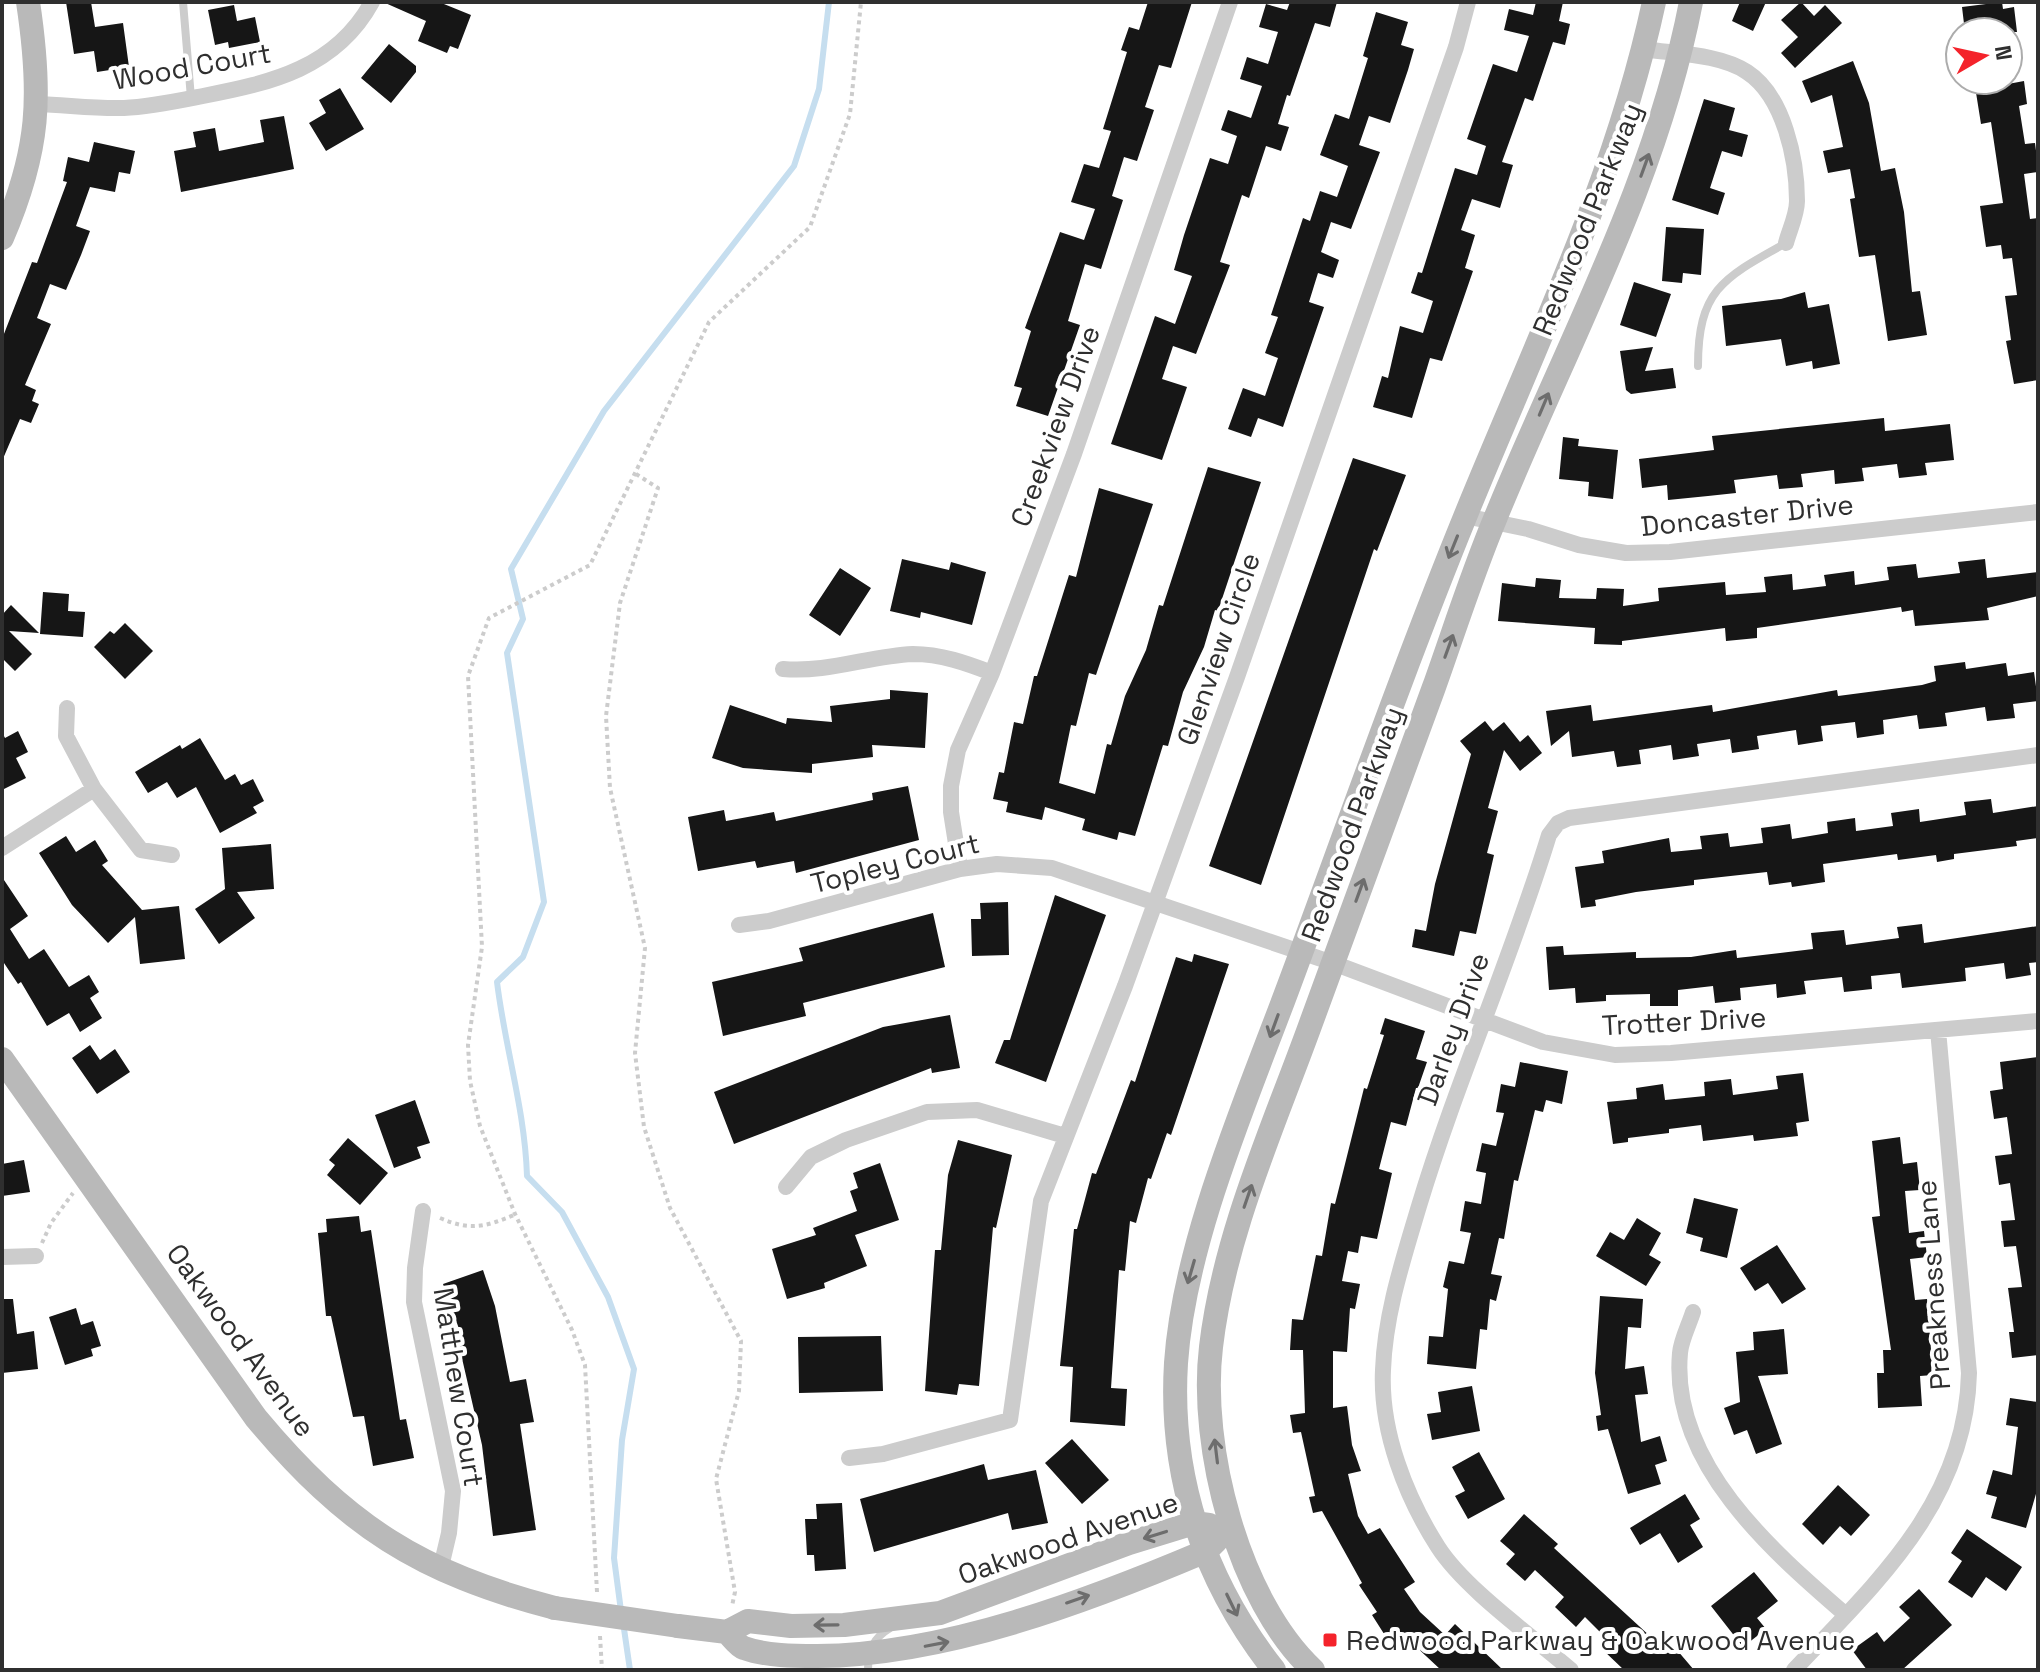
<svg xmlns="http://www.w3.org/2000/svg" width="2040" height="1672" font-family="'Space Grotesk',sans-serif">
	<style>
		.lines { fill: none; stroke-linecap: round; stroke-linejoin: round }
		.stream { stroke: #c6deef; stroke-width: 6 }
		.building { fill: #161616 }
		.path { stroke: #ccc; stroke-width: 4; stroke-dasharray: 4 4; stroke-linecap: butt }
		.lane { stroke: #ccc; stroke-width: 8 }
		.street { stroke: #ccc; stroke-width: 16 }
		.secondary { stroke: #b9b9b9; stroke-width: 24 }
		.secondary-bridge { stroke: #b9b9b9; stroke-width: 24 }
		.oneway { stroke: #6d6d6d }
		.poi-dot { fill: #f4232b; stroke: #fff; stroke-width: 3 }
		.labels { text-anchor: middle; stroke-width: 8; stroke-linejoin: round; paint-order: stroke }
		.street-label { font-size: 28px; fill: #2f2f2f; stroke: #fff }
		.poi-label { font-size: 28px; fill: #2f2f2f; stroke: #fff; text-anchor: start }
	</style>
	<rect width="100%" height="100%" fill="#fff"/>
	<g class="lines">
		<!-- stream -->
		<path class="stream" d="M621 1611 614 1558 622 1440 634 1369 608 1297 562 1212 527 1176C525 1110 505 1048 497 982L523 957 544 902 507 653 523 619 511 569 604 411 794 166 819 89 829 2
			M623 1622 630 1670"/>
	</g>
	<!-- building -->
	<path class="building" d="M66 2H91L95 27 123 23 129 67 97 72 94 51 74 54Z
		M383 2H439L471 15 458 49 450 46 447 53 418 41 426 21Z
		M1148 2H1192L1171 68 1159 65 1145 107 1154 110 1137 161 1124 157 1112 196 1123 200 1101 269 1085 264 1068 321 1080 325 1048 416 1016 406 1022 388 1014 386 1031 331 1025 328 1060 232 1084 240 1095 209 1071 202 1084 164 1099 168 1111 131 1103 129 1127 52 1121 50 1129 27 1139 30Z
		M1290 2H1337L1330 27 1315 23 1290 96 1287 95 1278 124 1289 127 1281 151 1266 146 1249 198 1242 195 1220 262 1230 265 1196 354 1173 346 1162 379 1187 387 1162 460 1111 444 1155 316 1175 324 1192 276 1174 270 1184 235 1210 158 1228 164 1237 136 1221 130 1228 110 1251 118 1262 86 1240 79 1247 57 1268 64 1278 32 1259 27 1266 4 1287 10Z
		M1536 2H1563L1559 21 1570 24 1565 45 1553 42 1533 101 1525 98 1502 162 1513 165 1500 208 1472 199 1461 230 1475 235 1465 268 1473 271 1442 361 1430 358 1412 418 1373 407 1382 376 1388 378 1400 326 1423 333 1433 301 1411 293 1418 272 1422 273 1455 168 1477 175 1486 146 1467 139 1493 64 1517 72 1529 36 1504 30 1509 9 1533 15Z
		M1740 2H1766L1753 31 1732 21Z
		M1801 2 1814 16 1825 5 1842 23 1795 68 1781 53 1798 37 1781 20Z
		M2002 2 2003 9 2014 7 2017 32H1965L1962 7Z
		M234 5 237 21 255 17 260 42 229 48 228 42 215 45 208 10Z
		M1376 12 1408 22 1401 45 1414 49 1408 70 1390 123 1369 116 1359 145 1380 152 1351 229 1331 222 1321 252 1339 260 1333 278 1318 273 1309 302 1324 307 1283 427 1258 418 1251 437 1228 429 1243 388 1265 396 1278 358 1265 353 1278 317 1271 315 1303 218 1310 221 1320 191 1337 197 1348 166 1320 155 1335 114 1349 119 1368 58 1363 56Z
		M389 44 416 66V72L391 103 361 78Z
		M1853 61 1869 103 1881 171 1895 168 1904 212 1912 292 1920 291 1927 335 1888 341 1875 255 1859 257 1850 199 1855 198 1850 169 1828 173 1823 151 1843 147 1832 95 1811 103 1802 81Z
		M1974 80H2007L2008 84 2024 81 2027 104 2019 106 2025 144 2035 143 2038 166V172L2024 174 2030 219 2038 218V380L2014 384 2006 341 2011 340 2005 296 2017 295 2012 258 2003 259 2001 245 1986 247 1980 206 2003 203 1991 122 1981 124Z
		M340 88 364 129 326 151 309 123 326 113 319 100Z
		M1704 99 1735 108 1729 130 1748 135 1742 157 1722 151 1710 188 1725 193 1718 215 1672 200Z
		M284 116 294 169 181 192 174 151 196 147 193 132 215 128 219 151 264 142 260 120Z
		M94 142 135 151 130 174 119 172 115 192 90 187 76 226 90 231 81 255 66 290 50 284 37 318 51 324 25 385 36 390 32 401 39 404 31 423 20 419 2 461V339L32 262 37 263 67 182 63 181 68 157 89 162Z
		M1666 227 1704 229 1701 275 1683 273 1682 283 1662 281Z
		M1634 282 1671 294 1656 337 1620 325Z
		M1805 292 1808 308 1829 304 1840 364 1813 369 1812 361 1786 366 1781 339 1726 346 1722 306 1781 299Z
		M1653 347 1645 371 1673 368 1676 388 1631 394 1626 390 1620 351Z
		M1884 418 1885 431 1950 424 1954 460 1925 463 1927 475 1899 478 1897 464 1862 468 1864 481 1835 484 1834 470 1801 474 1803 487 1779 489 1777 475 1734 480 1736 493 1708 496 1668 500 1667 485 1642 488 1639 459 1714 450 1712 436Z
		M1563 437 1579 439 1578 446 1618 450 1613 499 1588 496 1589 482 1559 479Z
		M1353 458 1406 475 1377 551 1374 549 1261 885 1209 866Z
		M1208 467 1261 482 1218 611 1215 610 1204 647 1183 692 1168 746 1163 745 1135 836 1119 832 1117 840 1082 830 1085 819 1045 807 1042 820 1006 812 1008 802 993 799 999 772 1004 773 1014 722 1023 724 1034 676H1037L1069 575 1076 577 1099 488 1153 504 1096 675 1089 673 1076 726 1071 725 1059 783 1095 794 1107 744 1111 745 1125 696 1146 650 1159 605 1163 606Z
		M902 559 949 570 951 562 986 572 972 625 921 612 920 618 890 611Z
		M1985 559 1987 578 2038 572V596L1987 608 1989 620 1915 626 1913 610 1902 612 1901 607 1757 628V638L1726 641 1725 628 1622 641V645L1594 644 1595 628 1498 621 1502 583 1535 587 1536 578 1561 580 1559 598 1596 599 1597 588 1624 589 1623 606 1659 601 1658 588 1725 582 1726 595 1766 592 1764 577 1792 574 1793 590 1826 586 1824 575 1854 571 1855 585 1889 580 1887 567 1916 564 1918 578 1960 573 1958 562Z
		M840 568 871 588 840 636 809 615Z
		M43 592 69 594 68 611 85 612 83 637 40 634Z
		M11 605 39 633 9 631 32 654 15 671 2 658V615Z
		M125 623 153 651 125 679 94 647 110 631 114 634Z
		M1965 662 1966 669 2006 663 2008 676 2034 672 2038 701 2013 704 2015 718 1987 721 1985 707 1945 713 1947 726 1919 729 1917 715 1883 720 1884 734 1857 738 1855 722 1821 726 1823 741 1798 745 1796 730 1757 736 1759 749 1732 753 1730 739 1697 744 1699 756 1673 760 1671 745 1639 750 1641 764 1617 767 1614 751 1572 757 1569 731 1551 746 1546 711 1591 705 1593 721 1712 705 1713 712 1837 690 1838 696 1922 685 1936 681 1934 666Z
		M890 690 928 693 925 748 872 745 873 757 812 764V773L743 768 712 758 730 705 786 724 787 718 832 722 830 706 890 699Z
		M1485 721 1493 731 1504 722 1520 742 1528 735 1542 753 1520 771 1504 750 1488 808 1498 811 1487 853 1494 855 1476 934 1460 931 1454 956 1412 947 1415 929 1426 931 1435 884 1471 754 1460 741Z
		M18 731 28 752 16 758 26 778 2 790V732L5 738Z
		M200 738 225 780 235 774 241 785 253 779 264 801 253 807 257 813 220 833 196 787 177 798 167 782 148 793 135 772 180 745 182 749Z
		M908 786 919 840 796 873 794 861 757 868 755 861 698 871 688 817 724 810 726 821 774 812 776 821 873 800 872 793Z
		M1991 799 1993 813 2038 806V838L2016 841 2017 846 1954 854V859L1937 862 1936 855 1898 860 1897 854 1823 864 1825 882 1792 887 1791 882 1769 885 1767 872 1694 880V885L1636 892 1595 900 1596 906 1581 908 1575 867 1604 863 1602 851 1669 838 1671 852 1702 849 1700 836 1728 833 1730 847 1763 843 1761 828 1790 824 1792 839 1828 833 1827 822 1855 818 1856 831 1893 826 1891 813 1919 809 1920 822 1966 815 1964 802Z
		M66 836 76 852 95 840 108 861 102 865 142 910 179 906 185 959 140 964 135 917 108 943 72 905 39 853Z
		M271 844 274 889 237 892 255 918 219 944 195 909 225 889 222 848Z
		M2 877 28 916 10 929 29 959 44 949 69 987 89 975 99 992 90 998 102 1018 80 1032 69 1013 47 1026 21 982 18 984 2 960Z
		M1055 895 1106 915 1046 1082 995 1063 1004 1040H1010Z
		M1008 902 1009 955 972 956 971 919H981L980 903Z
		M933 913 945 967 803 1003 806 1016 723 1036 712 982 803 961 799 948Z
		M1922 924 1924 943 2038 926V962L2029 963 2031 975 2006 979 2004 963 1965 968 1966 981 1939 984 1902 988 1900 973 1871 976 1872 989 1844 992 1842 977 1804 981 1806 994 1777 998 1776 984 1740 988 1741 1000 1715 1003 1713 986 1678 990V1006H1650V994L1606 995V1001L1576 1003 1575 988 1549 990 1546 947 1563 946 1564 955 1636 952V958L1691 957 1736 950 1737 958 1813 949 1811 933 1844 930 1846 945 1899 938 1897 927Z
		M1194 954 1229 964 1171 1135 1167 1133 1151 1179 1148 1178 1136 1223 1130 1221 1125 1271 1119 1270 1111 1388 1127 1389 1125 1426 1070 1422 1073 1367 1060 1366 1074 1229H1077L1092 1173 1096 1174 1131 1080 1135 1082 1176 957 1192 962Z
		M950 1015 960 1068 932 1073 931 1068 734 1144 714 1092 883 1027Z
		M1385 1018 1425 1031 1416 1059 1427 1062 1418 1088H1416L1406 1126 1391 1122 1379 1169 1392 1173 1377 1239 1361 1236 1358 1253 1348 1251 1342 1281 1360 1284 1355 1309 1350 1308 1347 1352 1333 1351V1408L1347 1406 1352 1445 1361 1471 1348 1474 1358 1516 1368 1534 1380 1528 1415 1582 1404 1589 1420 1612 1445 1635 1455 1624 1503 1670H1441L1397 1629 1386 1637 1372 1615 1377 1612 1359 1585 1362 1583 1322 1511 1313 1513 1309 1497 1315 1496 1301 1432 1293 1433 1290 1415 1305 1413 1303 1350H1290L1292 1319 1303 1320 1316 1255 1322 1256 1331 1203 1335 1204 1364 1088 1367 1089 1384 1035 1380 1034Z
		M90 1045 100 1060 115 1049 130 1072 97 1094 72 1058Z
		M2038 1057V1355L2012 1358 2009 1332H2014L2008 1288 2022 1287 2016 1246 2004 1247 2001 1221 2015 1220 2010 1183 1999 1185 1995 1156 2012 1154 2007 1117 1994 1119 1990 1091 2003 1089 2000 1062Z
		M1520 1062 1568 1071 1562 1104 1546 1100 1543 1112 1535 1110 1518 1181 1514 1180 1504 1239 1499 1238 1491 1274 1502 1276 1496 1301 1490 1299 1487 1330 1480 1329 1476 1369 1427 1364 1429 1336 1443 1337 1448 1289 1443 1287 1449 1261 1464 1264 1471 1233 1460 1231 1465 1201 1481 1204 1486 1173 1476 1171 1482 1143 1496 1146 1504 1113 1496 1112 1501 1084 1515 1087Z
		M1803 1073 1809 1121 1796 1123 1798 1136 1754 1141 1753 1135 1703 1141 1701 1125 1669 1129V1133L1628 1138V1142L1613 1144 1607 1102 1637 1099 1636 1088 1663 1084 1665 1100 1705 1096 1704 1082 1731 1079 1733 1095 1778 1089 1776 1076Z
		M415 1100 430 1143 417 1147 421 1158 394 1168 375 1115Z
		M1900 1137 1903 1164 1917 1162 1920 1190 1905 1191 1909 1233 1924 1231 1927 1257 1910 1259 1915 1300 1927 1299 1933 1375 1920 1376 1922 1406 1878 1408 1877 1373H1884L1883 1350H1891L1872 1217 1880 1216 1872 1141Z
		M348 1138 388 1173 360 1205 327 1175 335 1165 329 1160Z
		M958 1140 1012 1155 996 1228 993 1227 979 1386 959 1384 957 1395 925 1391 935 1250H941L948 1175Z
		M24 1160 30 1192 2 1196V1164Z
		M880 1163 899 1220 855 1235 867 1266 824 1283 825 1288 787 1299 772 1249 816 1235 813 1228 857 1211 850 1191 858 1188 853 1173Z
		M1694 1198 1738 1209 1727 1258 1700 1251 1703 1238 1686 1233Z
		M359 1216 361 1232 371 1230 400 1420 406 1419 414 1458 373 1466 364 1416 353 1417 331 1316H326L318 1233 327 1232 326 1219Z
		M1637 1218 1661 1233 1649 1255 1661 1262 1646 1286 1596 1256 1610 1232 1624 1240Z
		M1777 1245 1806 1289 1782 1304 1768 1283 1755 1291 1740 1268Z
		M483 1270 495 1306 510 1382 526 1379 534 1422 520 1424 536 1530 493 1536 482 1445 458 1341 463 1340 443 1284Z
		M1600 1296 1643 1299 1641 1328 1628 1327 1625 1369 1644 1366 1648 1394 1635 1395 1641 1442 1660 1436 1667 1461 1655 1465 1661 1484 1628 1494 1608 1429 1598 1431 1596 1416 1601 1415 1595 1373Z
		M2 1299H13L17 1334 34 1331 38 1369 2 1373Z
		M76 1308 81 1325 93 1321 101 1346 91 1349 93 1356 65 1365 49 1317Z
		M1784 1329 1788 1374 1758 1376 1782 1444 1756 1454 1747 1430 1734 1435 1724 1408 1740 1402 1736 1352 1754 1350 1753 1332Z
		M881 1336 883 1391 799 1393 798 1337Z
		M1472 1386 1480 1431 1432 1440 1427 1414 1441 1412 1438 1392Z
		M2010 1398 2038 1402V1487L2026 1528 1991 1518 1997 1497 1986 1494 1993 1470 2012 1475 2018 1427 2006 1425Z
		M1072 1439 1109 1480 1082 1504 1045 1463Z
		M1479 1452 1505 1499 1468 1519 1455 1496 1465 1491 1452 1467Z
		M984 1464 988 1480 1036 1470 1048 1523 1012 1530 1008 1513 874 1552 860 1499Z
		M1838 1485 1870 1515 1851 1536 1840 1526 1823 1545 1802 1524Z
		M1685 1494 1700 1519 1690 1525 1703 1547 1678 1563 1660 1533 1640 1545 1630 1528Z
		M842 1503 846 1569 815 1571 814 1555H807L805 1519H817L816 1504Z
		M1524 1514 1558 1544 1554 1548 1664 1649 1671 1643 1694 1670H1624L1603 1650 1610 1642 1585 1617 1576 1627 1555 1607 1564 1597 1535 1570 1525 1581 1506 1564 1515 1554 1500 1541Z
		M1967 1529 2022 1567 2006 1591 1986 1577 1972 1598 1948 1582 1962 1561 1951 1553Z
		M1754 1572 1778 1601 1757 1618 1766 1629 1743 1647 1711 1606Z
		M1919 1589 1952 1625 1902 1670H1867L1852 1650 1877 1632 1884 1642 1910 1618 1899 1607Z"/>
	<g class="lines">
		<!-- path -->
		<path class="path" d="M636 474 658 488 620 603 606 716 610 788 645 948 635 1053 644 1127 670 1208 741 1341 739 1391 716 1479 735 1592 732 1606
			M440 1218C470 1231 485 1227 514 1215
			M42 1243 51 1223 73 1193
			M597 1592 585 1365 572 1330 515 1214 480 1126 470 1081 468 1045 482 947 468 676 489 618 590 565 709 322 810 227 850 114 861 2
			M600 1636 602 1670"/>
		<!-- lane -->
		<path class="lane" d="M183 2 191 98
			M1698 366C1698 290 1723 278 1786 243
			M868 1670C868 1651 873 1638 890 1628"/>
		<!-- street -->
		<path class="street" d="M1644 49C1676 54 1720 54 1747 72 1784 96 1797 160 1797 201 1797 215 1789 231 1786 243
			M38 104C67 105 96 109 124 108 150 107 178 101 203 96 271 83 336 68 372 2
			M1465 516 1528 529 1579 545 1626 553 1670 552 2038 512
			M783 669C828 673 869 656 913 654 941 654 966 663 992 673
			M67 708 66 736 94 789 141 850 172 855
			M2 848 94 789
			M960 869 951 812V786L958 750 992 673 1074 454 1230 2
			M739 925 769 921 960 869 997 864 1052 868 1333 963 1543 1042 1615 1055 1671 1053 2038 1021
			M786 1187 811 1157 846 1140 927 1112 977 1110 1065 1136
			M423 1211 415 1268 414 1302 453 1491 449 1533 440 1571
			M2 1257 36 1256
			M1693 1312C1689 1325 1681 1340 1680 1353 1670 1463 1772 1551 1846 1615
			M849 1458 883 1454 1010 1420 1041 1201 1125 986 1237 677 1456 47 1468 2
			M1571 1670C1532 1636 1465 1589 1438 1547 1406 1497 1380 1431 1383 1370 1385 1314 1403 1260 1419 1206 1457 1080 1511 960 1549 835L1558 823 1569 818 2038 755
			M1794 1670C1877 1582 1966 1502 1969 1373L1938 1030"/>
		<!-- secondary -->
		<path class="secondary" d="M2 238C40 150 42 95 28 2
			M2 1059 256 1418C346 1526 420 1573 555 1608
			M678 1626 727 1632 748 1621 791 1626 844 1625 940 1613 1129 1543 1194 1523 1209 1525
			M727 1632C732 1637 738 1646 744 1648 766 1656 795 1656 817 1656 946 1655 1088 1601 1206 1551L1216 1541
			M1274 1670C1204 1581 1169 1477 1176 1363 1184 1243 1246 1101 1288 988 1347 829 1403 669 1467 512 1535 345 1616 179 1654 2
			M1313 1670C1238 1600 1199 1447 1211 1347 1224 1235 1273 1128 1311 1023 1352 911 1393 799 1434 687 1454 631 1472 574 1495 519 1564 349 1656 184 1691 2"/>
		<!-- secondary-bridge -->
		<path class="secondary-bridge" d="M555 1608 678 1626"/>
	</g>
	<!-- one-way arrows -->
	<defs><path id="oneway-shaft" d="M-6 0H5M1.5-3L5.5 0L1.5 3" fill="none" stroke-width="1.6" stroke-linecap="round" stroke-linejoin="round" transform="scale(2)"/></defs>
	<g class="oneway">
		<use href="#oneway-shaft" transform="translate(1645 165) rotate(-70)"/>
		<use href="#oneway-shaft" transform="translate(1544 404) rotate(-67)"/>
		<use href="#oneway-shaft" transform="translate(1453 547) rotate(112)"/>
		<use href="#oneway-shaft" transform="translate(1449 646) rotate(-70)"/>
		<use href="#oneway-shaft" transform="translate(1360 890) rotate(-70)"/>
		<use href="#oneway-shaft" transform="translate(1274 1026) rotate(110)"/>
		<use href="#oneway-shaft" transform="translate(1248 1196) rotate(-71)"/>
		<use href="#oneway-shaft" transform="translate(1191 1272) rotate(106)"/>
		<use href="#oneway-shaft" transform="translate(1216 1451) rotate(-97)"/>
		<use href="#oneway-shaft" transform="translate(1155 1535) rotate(163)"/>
		<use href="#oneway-shaft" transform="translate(1078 1599) rotate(-19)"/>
		<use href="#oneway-shaft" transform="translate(1232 1605) rotate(64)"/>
		<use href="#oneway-shaft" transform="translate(826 1625) rotate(179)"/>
		<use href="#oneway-shaft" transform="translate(937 1644) rotate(-11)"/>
	</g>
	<!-- markers -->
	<rect class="poi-dot" x="1322" y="1632" width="16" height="16" rx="4"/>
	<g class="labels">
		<!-- street labels -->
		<g class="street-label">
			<text transform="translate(192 66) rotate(-10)" y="10">Wood Court</text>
			<text transform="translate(1587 219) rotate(-68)" y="10">Redwood Parkway</text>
			<text transform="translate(1055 426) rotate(-70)" y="10">Creekview Drive</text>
			<text transform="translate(1747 515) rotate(-6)" y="10">Doncaster Drive</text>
			<text transform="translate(1218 649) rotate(-71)" y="10">Glenview Circle</text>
			<text transform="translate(1352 824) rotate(-70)" y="10">Redwood Parkway</text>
			<text transform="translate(895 863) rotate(-14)" y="10">Topley Court</text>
			<text transform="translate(1684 1021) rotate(-3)" y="10">Trotter Drive</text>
			<text transform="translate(1453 1029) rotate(-70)" y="10">Darley Drive</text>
			<text transform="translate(1933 1285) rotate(-94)" y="10">Preakness Lane</text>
			<text transform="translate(241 1340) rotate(54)" y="10">Oakwood Avenue</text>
			<text transform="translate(459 1387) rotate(81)" y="10">Matthew Court</text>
			<text transform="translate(1068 1538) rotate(-19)" y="10">Oakwood Avenue</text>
		</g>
		<!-- poi labels -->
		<g class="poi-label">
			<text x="1346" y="1650">Redwood Parkway &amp; Oakwood Avenue</text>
		</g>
	</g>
	<!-- border -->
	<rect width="2040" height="1672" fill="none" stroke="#2f2f2f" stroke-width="8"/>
	<!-- north arrow -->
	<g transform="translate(1984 56) rotate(81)"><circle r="38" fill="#ffffff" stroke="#acacac" stroke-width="2"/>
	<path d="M0-6L14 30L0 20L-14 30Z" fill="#f4232b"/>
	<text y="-12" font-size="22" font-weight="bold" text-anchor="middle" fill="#2f2f2f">N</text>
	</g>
</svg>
